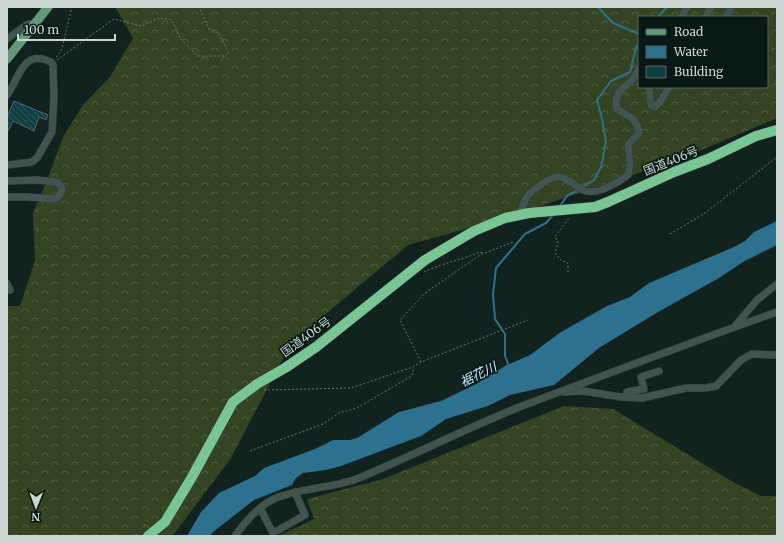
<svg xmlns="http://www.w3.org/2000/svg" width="784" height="543" font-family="Merriweather,'Noto Sans JP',serif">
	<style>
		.forest { fill: url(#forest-crowns); fill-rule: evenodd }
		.water { fill: #2d718f }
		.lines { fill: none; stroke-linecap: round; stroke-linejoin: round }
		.stream { stroke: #2d718f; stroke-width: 2 }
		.building { fill: url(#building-back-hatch); stroke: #546769 }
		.minor-casing { stroke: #313b39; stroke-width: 8 }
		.major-casing { stroke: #313b39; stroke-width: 10 }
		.highway-casing { stroke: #313b39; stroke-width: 11 }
		.path { stroke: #667370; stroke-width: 1; stroke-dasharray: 2 2; stroke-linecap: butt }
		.minor { stroke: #425450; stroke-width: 7 }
		.major { stroke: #639879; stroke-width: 9 }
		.highway { stroke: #79c694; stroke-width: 10 }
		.labels { text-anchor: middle; stroke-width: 3.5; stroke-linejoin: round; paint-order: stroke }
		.street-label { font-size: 12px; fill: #cbd5d2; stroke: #091916 }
		.water-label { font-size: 13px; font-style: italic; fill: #c5e9fb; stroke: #091916 }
	</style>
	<defs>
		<pattern id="forest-crowns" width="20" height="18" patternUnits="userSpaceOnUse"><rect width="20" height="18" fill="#344422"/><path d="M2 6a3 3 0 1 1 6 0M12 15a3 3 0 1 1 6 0" fill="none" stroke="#505e41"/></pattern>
		<pattern id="building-back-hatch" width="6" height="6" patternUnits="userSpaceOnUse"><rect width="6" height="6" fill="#0f3e43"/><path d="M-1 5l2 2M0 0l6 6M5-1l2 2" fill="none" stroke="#31595d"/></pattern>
	</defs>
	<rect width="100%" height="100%" fill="#12221f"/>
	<!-- forest -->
	<path class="forest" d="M115 7H777V118L683 158 505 218 408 245 291 343 231 458 174 534 168 536H7V306H20L35 260 33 213 46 183 63 137 83 105 110 77 133 38ZM639 17H767V87H639Z
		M564 406 613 409 733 482 761 496H777V536H278L314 519 307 499 383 479Z"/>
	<!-- water -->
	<path class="water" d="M777 221V245L743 262 719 278 658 312 599 348 554 385 510 395 488 406 446 419 421 436 341 466 326 470 303 473 296 478 292 485 254 500 213 532 210 536H187L201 512 219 493 255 476 264 468 315 449 333 440H350L357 438 399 412 441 401 476 384 505 366 530 355 561 332 607 306 630 297 649 283 734 247 745 241 754 232Z"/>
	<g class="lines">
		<!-- stream -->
		<path class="stream" d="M598 7 613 23 639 34
			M658 17 667 7
			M582 187 594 180 601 167 606 142 602 119 597 100 611 81 630 72 636 48 639 43
			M559 207 568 195 578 190
			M509 366 505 356V334L495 319 493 294 496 268 525 234 546 223 553 215"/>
	</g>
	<!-- building -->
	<path class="building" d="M14 101 48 115 46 120 39 117 34 131 13 121 8 131 7 130V117Z"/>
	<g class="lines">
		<!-- minor casing -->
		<g class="minor-casing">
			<path id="minor" d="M682 17 687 7
				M706 17 711 7
				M726 17 731 7
				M7 39 28 24H34
				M649 87 651 105 655 107 660 102 669 87
				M7 95C20 78 22 48 51 62L53 65 54 97 52 132 37 158 32 162 7 165
				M7 181 37 180 57 182 61 186 62 191 58 197 54 199 27 197H7
				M519 215C522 209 524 200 528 195 534 189 551 176 559 177 569 178 574 186 583 190 597 196 617 183 628 175L630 166 628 145 639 133C638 119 627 115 617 109L616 100 619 92 633 79 639 69
				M7 284 10 290
				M735 326 757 300 777 284
				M565 392 583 391 621 397 642 398 686 388H706L716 386 741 360 752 354 777 355
				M626 397 627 392 644 389 641 377 659 371
				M260 508 273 533 305 515 295 492
				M235 536C245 522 259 506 274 499 301 487 332 489 359 478 414 455 467 428 522 406 607 374 692 342 777 312"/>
		</g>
		<!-- major casing -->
		<g class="major-casing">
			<path id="major" d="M7 59 48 7"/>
		</g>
		<!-- highway casing -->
		<g class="highway-casing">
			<path id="highway" d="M148 536 165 522 192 477 233 402 257 384 285 368 316 347 425 260 474 231 505 218 529 213 595 207 608 202 674 172 708 159 756 136 777 130"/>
		</g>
		<!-- path -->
		<path class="path" d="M56 57 60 53 62 48 72 7
			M57 60 114 19 141 26 160 18 172 20 180 38 197 56H224L229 53 219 34 209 29 199 7
			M670 234 705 213 777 157
			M424 272C442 263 462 260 480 252L483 253
			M568 272V264L567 262 562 261 555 253 558 242 555 237 569 218
			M421 362 400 320 425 293 480 255 513 242
			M264 390 351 388 413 367 421 362 528 320
			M250 451 323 424 339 413 357 408 410 377 413 373V368"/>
		<!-- minor -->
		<use href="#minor" class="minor"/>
		<!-- major -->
		<use href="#major" class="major"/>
		<!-- highway -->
		<use href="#highway" class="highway"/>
	</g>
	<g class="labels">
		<!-- street labels -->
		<g class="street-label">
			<text transform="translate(671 161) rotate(-22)" y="4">国道406号</text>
			<text transform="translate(306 337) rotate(-36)" y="4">国道406号</text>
		</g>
		<!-- water labels -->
		<g class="water-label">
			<text transform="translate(478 374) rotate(-26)" y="5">裾花川</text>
		</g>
	</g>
	<!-- border -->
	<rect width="784" height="543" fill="none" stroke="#cbd5d2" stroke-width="16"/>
	<!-- legend -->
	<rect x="638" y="16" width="130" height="72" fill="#091916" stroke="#576461"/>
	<rect x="646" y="29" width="20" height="6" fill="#639879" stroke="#576461"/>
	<text x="674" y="36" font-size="12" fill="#cbd5d2">Road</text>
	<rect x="646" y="46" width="20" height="12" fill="#2d718f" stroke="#576461"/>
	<text x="674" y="56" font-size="12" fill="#cbd5d2">Water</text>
	<rect x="646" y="66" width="20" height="12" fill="#0f3e43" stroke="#576461"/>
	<text x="674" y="76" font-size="12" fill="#cbd5d2">Building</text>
	<!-- north arrow -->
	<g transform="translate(36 507) rotate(181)" stroke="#091916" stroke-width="3" paint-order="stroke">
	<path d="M0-3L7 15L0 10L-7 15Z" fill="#cbd5d2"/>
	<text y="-6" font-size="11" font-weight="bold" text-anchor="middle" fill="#cbd5d2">N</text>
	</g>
	<!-- scale -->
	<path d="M18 34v6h97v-6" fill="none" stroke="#cbd5d2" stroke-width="2"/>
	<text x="24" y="34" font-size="12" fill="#cbd5d2" stroke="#091916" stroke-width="3" paint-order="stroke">100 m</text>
</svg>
